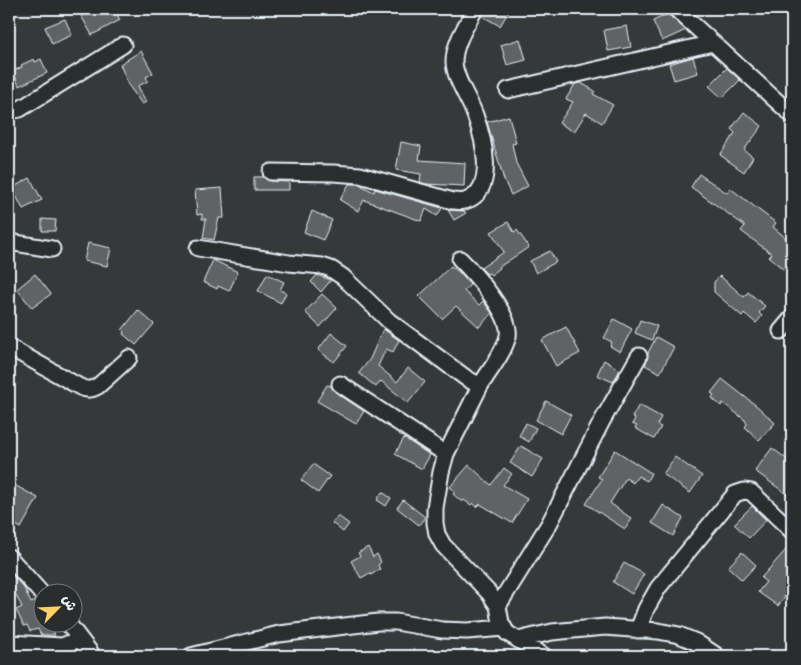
<svg xmlns="http://www.w3.org/2000/svg" width="801" height="665" font-family="Mynerve,'Playpen Sans Arabic',sans-serif">
	<style>
		.building { fill: #5f6365; stroke: #e8f1f8 }
		.lines { fill: none; stroke-linecap: round; stroke-linejoin: round }
		.minor-casing { stroke: #e8f1f8; stroke-width: 19 }
		.minor { stroke: #2a2d2e; stroke-width: 15 }
	</style>
	<rect width="100%" height="100%" fill="#35393a"/>
	<filter id="ink" filterUnits="userSpaceOnUse"><feTurbulence type="fractalNoise" baseFrequency=".02" numOctaves="2"/><feDisplacementMap in="SourceGraphic" scale="10" xChannelSelector="R" yChannelSelector="G"/><feConvolveMatrix kernelMatrix="1 2 1 2 8 2 1 2 1" color-interpolation-filters="sRGB"/></filter>
	<g filter="url(#ink)">
		<!-- building -->
		<path class="building" d="M85 9H114L120 20 92 35 79 12Z
			M485 9H510L500 26 482 16Z
			M668 14 686 30 662 41 653 21Z
			M65 19 72 35 52 44 45 27Z
			M627 26 631 47 608 51 604 30Z
			M520 39 526 60 507 65 501 45Z
			M141 51 153 73 146 77 148 81 138 86 146 102 142 104 129 86 120 64Z
			M693 57 698 73 674 80 669 64Z
			M34 59 35 62 41 59 47 73 19 86 13 71 22 67 21 65Z
			M727 68 740 80 722 98 709 86Z
			M581 83 595 91 593 94 613 105 602 123 586 113 574 132 559 123 573 102 566 99 575 84Z
			M744 112 762 126 744 150 753 157 744 172 720 155 735 133 731 129Z
			M509 116 516 143 512 144 516 163 528 186 511 195 504 180 487 122Z
			M401 142 421 146 419 160 465 163 464 186 426 184 420 182 421 174 396 170Z
			M699 174 727 193 730 188 776 223 773 227 792 243V274L786 268 784 270 769 257 772 254 741 231 745 226 691 187Z
			M254 177H263L271 181 289 182V190H254Z
			M30 178 42 200 23 209 12 188Z
			M349 184H358L374 192 375 189 442 208 437 216 426 209 421 221 364 200 358 211 340 200Z
			M222 188 224 218H219L214 240 203 238 206 219H202V214L197 215 195 190Z
			M448 210 464 211 466 213 454 220Z
			M312 211 332 220 323 240 304 232Z
			M42 219 56 220 55 231H42Z
			M508 222 514 232 517 230 529 247 499 267 500 268 491 275 489 273 487 274 481 268 504 252 491 232Z
			M88 243 111 248 107 266 84 261Z
			M550 251 556 262 536 273 530 261Z
			M213 260 238 272 229 291 218 286 217 289 203 282Z
			M451 266 459 272 470 285 464 291 479 305 483 301 492 313 479 327 456 306 442 319 419 296Z
			M35 274 51 294 32 308 17 289Z
			M267 274 284 282 280 290 286 293 281 303 258 291Z
			M317 275 331 280 321 292 311 282Z
			M720 276 744 297 748 292 765 306 759 313 762 316 756 323 744 313 742 316 714 292V282Z
			M322 294 337 308 320 327 305 312Z
			M138 310 154 324 136 345 123 334 124 332 122 330Z
			M614 319 632 329 620 352 610 346 612 342 604 338Z
			M640 320 657 326 652 340 635 333Z
			M566 327 580 353 556 366 542 340Z
			M383 329 399 340 393 352 386 349 378 366 397 382 408 368 425 382 408 403 381 381 376 387 359 373 370 359Z
			M331 333 347 346 334 362 318 350Z
			M656 337 674 347 660 373 645 365 647 360 648 353Z
			M604 360 620 370 613 382 597 375Z
			M722 379 758 407 775 423 759 440 745 427 747 424 745 420 723 403 721 406 712 398 714 395 711 393Z
			M327 385 331 386 335 392 364 411 356 424 317 401Z
			M546 401 571 415 561 434 536 420Z
			M639 405 661 417 657 425 661 427 654 439 635 428 637 426 632 424 635 419 632 417Z
			M526 423 536 428 529 442 519 436Z
			M404 438 430 455 422 469 395 454Z
			M521 446 543 459 532 477 510 463Z
			M772 448 792 463V498L755 471Z
			M615 450 651 473 647 481 638 476 633 483 626 478 610 503 632 519 625 529 586 504 602 479 598 477Z
			M675 457 702 476 690 493 663 474Z
			M313 464 330 476 318 493 301 480Z
			M469 465 491 485 504 468 512 474 503 485 527 499 512 523 480 504 477 507 473 503 471 505 464 500 462 502 453 494 455 491 450 487Z
			M9 482 38 498 21 528 9 521Z
			M382 492 391 498 386 506 377 500Z
			M403 500 425 517 419 525 397 508Z
			M663 505 683 518 673 536 652 523Z
			M752 506 766 520 749 538 734 524Z
			M338 516 349 524 343 532 332 523Z
			M792 543V586L778 606 758 592 766 582 761 578Z
			M368 547 373 557 377 554 381 562 378 565 380 569 371 575 370 573 361 578 351 561 360 556 358 553Z
			M742 552 756 565 742 580 728 567Z
			M624 563 644 574 632 594 613 582Z
			M11 574 24 588 31 603 35 601 39 603 42 610V622H49L55 635H41L38 629 30 631 27 625 24 626 16 610 22 607 13 590 9 593V575Z"/>
		<g class="lines">
			<!-- minor casing -->
			<g class="minor-casing">
				<path id="minor" d="M676 9 792 115
					M508 90 713 43
					M9 111 20 109 123 45
					M271 172 333 173 360 175 453 201C457 201 461 202 465 201 498 191 483 137 475 115 469 98 455 80 454 62 454 43 467 25 475 9
					M9 242 52 249
					M198 248 289 263 322 266 331 269 343 277 389 321 466 378 480 386 446 454 441 472 435 508V523L437 534 443 545 489 593 498 606 501 623 507 633 544 656
					M460 259C474 273 512 315 508 336 504 353 489 371 480 386
					M781 331 792 318
					M9 347 80 387C87 390 91 390 98 386L129 358
					M340 384 446 454
					M9 557 42 594
					M498 606 549 524 602 421 639 356
					M67 622 93 656
					M638 630 646 609 658 588 735 494 744 491 751 492 792 531
					M518 640 552 632 605 627 658 631 679 635 696 642 717 656
					M9 643 62 646 80 639
					M191 656 279 634 378 622H396L442 630 467 631 504 628"/>
			</g>
			<!-- minor -->
			<use href="#minor" class="minor"/>
		</g>
	</g>
	<!-- margin -->
	<rect width="801" height="665" fill="none" stroke="#2a2d2e" stroke-width="30"/>
	<rect x="15" y="15" width="771" height="635" fill="none" stroke="#e8f1f8" stroke-width="2" filter="url(#ink)"/>
	<!-- north arrow -->
	<g transform="translate(58 608) rotate(66)"><circle r="24" fill="#2a2d2e" stroke="#767b7f"/>
	<path d="M0-4L9 19L0 12L-9 19Z" fill="#ffd166"/>
	<text y="-8" font-size="14" font-weight="bold" text-anchor="middle" fill="#e8f1f8">ش</text>
	</g>
</svg>
